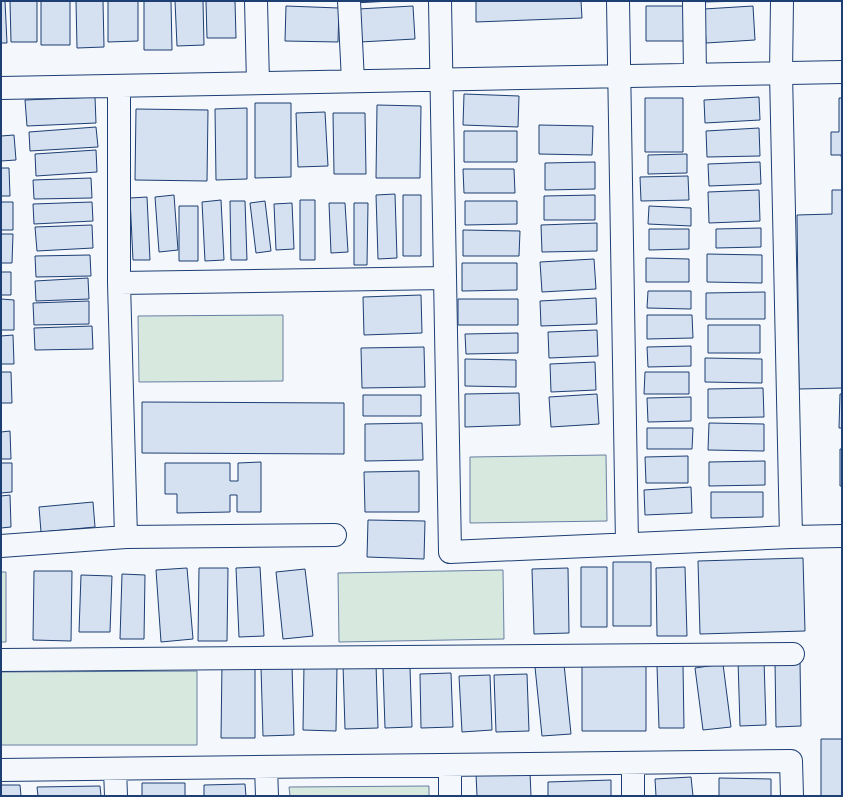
<svg xmlns="http://www.w3.org/2000/svg" width="843" height="797" font-family="'Space Grotesk',sans-serif">
	<style>
		.green { fill: #d7e8df; stroke: #687fa3 }
		.building { fill: #d5e0f0; stroke: #1d3f73 }
		.lines { fill: none; stroke-linecap: round; stroke-linejoin: round }
		.minor-casing { stroke: #1d3f73; stroke-width: 24 }
		.minor { stroke: #f4f7fb; stroke-width: 22 }
	</style>
	<rect width="100%" height="100%" fill="#f4f7fb"/>
	<!-- green -->
	<path class="green" d="M283 315V381L139 382 138 316Z
		M606 455 607 521 470 523V457Z
		M503 570 504 639 339 642 338 573Z
		M1 572H6V642H1Z
		M197 671V745H1V672Z
		M429 786V796H290L289 787Z"/>
	<!-- building -->
	<path class="building" d="M1 1H5L7 43H1Z
		M10 1H37V42H11Z
		M41 1H70V45H41Z
		M76 1H103L104 47 77 48Z
		M108 1H138V41L108 42Z
		M144 1H171L172 50H144Z
		M175 1H203L204 45 177 46Z
		M206 1H235L236 38H207Z
		M354 1H391L354 3Z
		M476 1H581L582 18 476 22Z
		M701 1H748L701 2Z
		M286 6 339 8 338 42 285 41Z
		M413 6 415 39 360 42 358 9Z
		M646 6H685V41H646Z
		M753 6 755 40 706 43 704 9Z
		M464 94 519 96 518 127 463 125Z
		M95 97 96 123 27 126 25 100Z
		M759 97 760 120 705 123 704 100Z
		M645 98H683V152H645Z
		M839 98H842V161L841 155H831V132H839Z
		M255 103H291V177L255 178Z
		M377 105 421 106 420 178H376Z
		M247 108V179L216 180 215 109Z
		M136 109 208 110 207 181 135 180Z
		M325 112 328 166 298 167 296 113Z
		M333 113H365L366 174H334Z
		M539 125 593 126 592 155 539 154Z
		M96 127 98 147 30 151 29 132Z
		M759 128 760 156 707 157 706 131Z
		M464 131H517V162H464Z
		M14 135 16 160 1 161V136Z
		M96 150 97 172 36 176 35 154Z
		M687 154V173L648 174V155Z
		M595 162V189L545 190V163Z
		M760 162 761 184 709 186 708 164Z
		M1 168H9L10 196H1Z
		M463 169H514L515 193H464Z
		M688 176 689 200 641 201 640 177Z
		M91 178 92 198 34 199 33 180Z
		M759 190 760 221 709 223 708 192Z
		M832 190H842V388L799 389 797 215 832 214Z
		M395 194 397 258 378 259 376 195Z
		M174 195 178 250 159 252 155 197Z
		M403 195H421V256H403Z
		M595 195V220H544V196Z
		M147 197 150 260H133L130 198Z
		M221 200 224 260 205 261 202 202Z
		M300 200H315V260H300Z
		M230 201H245L247 260H231Z
		M265 201 271 251 256 253 250 203Z
		M465 201H517V224L465 225Z
		M1 202H13V230H1Z
		M92 202 93 221 34 224 33 204Z
		M292 203 294 249 276 250 274 204Z
		M329 203H345L348 252 331 253Z
		M354 203H368L367 265H354Z
		M179 206H198V261H179Z
		M649 206 691 208V226L648 224Z
		M597 223V251L542 252 541 225Z
		M92 225 93 248 37 251 35 227Z
		M761 228V247L716 248V229Z
		M649 229H689V249L649 250Z
		M463 230 520 231 519 256H463Z
		M1 234H13L12 263H1Z
		M707 254 762 255V283L707 282Z
		M90 255 91 276 36 277 35 256Z
		M646 258 689 259V282H646Z
		M594 259 596 289 542 292 540 262Z
		M462 263H517V290L462 291Z
		M1 272H11V295H1Z
		M88 278 89 299 36 301 35 281Z
		M648 291H691V309L647 308Z
		M765 292V319H706V293Z
		M421 295 422 333 364 335 363 297Z
		M596 298 597 324 541 326 540 301Z
		M1 299 14 300V330H1Z
		M458 299H518V325H458Z
		M89 301V324L34 325 33 303Z
		M647 315H692L693 338 647 339Z
		M708 325H760V353H708Z
		M92 326 93 349 35 350 34 328Z
		M597 330 598 356 549 358 548 332Z
		M518 333V353L466 354 465 334Z
		M13 335 14 364H1V336Z
		M691 346V366L648 367 647 347Z
		M424 347 425 387 362 388 361 348Z
		M705 358 762 359V383L705 382Z
		M465 359 516 360V387L465 386Z
		M595 362 596 390 551 392 550 364Z
		M1 372H11L12 403H1Z
		M645 372H689V394H644Z
		M763 388 764 417 708 418V389Z
		M519 393 520 425 465 427V394Z
		M597 394 599 424 551 427 549 397Z
		M840 394H842V428H839Z
		M363 395H421V416H363Z
		M691 397V421L648 422 647 398Z
		M142 402 344 403V454L142 453Z
		M422 423 423 460 365 461V424Z
		M709 423 764 424V451L708 450Z
		M647 428H693L692 449H647Z
		M10 431 11 459H1V432Z
		M840 449H842V486H840Z
		M688 456V483H646L645 457Z
		M765 461V485L709 486V462Z
		M261 462V512H237V495H230V512L177 513V494H165V463H230V481H238V463Z
		M1 463H12V492L1 493Z
		M419 471V512H365L364 472Z
		M691 487 692 513 645 515 644 490Z
		M711 492H763V517L711 518Z
		M10 495 11 527 1 528V496Z
		M93 502 95 527 41 532 39 507Z
		M368 520 425 521 424 559 367 557Z
		M803 558 805 631 700 634 698 561Z
		M613 562H651V626H613Z
		M260 567 264 636 239 637 236 568Z
		M581 567H607V627H581Z
		M685 567 687 636H657L656 568Z
		M187 568 193 639 161 642 156 570Z
		M199 568H228L227 641H198Z
		M568 568 569 633 534 634 532 569Z
		M305 569 313 636 283 639 276 572Z
		M34 571H72L71 641 33 640Z
		M122 574 145 575 144 639H120Z
		M81 575 112 576 110 632H79Z
		M738 660H764L766 725 740 726Z
		M800 661 801 726 776 727 775 662Z
		M222 663H255V738H221Z
		M582 663H646V731H582Z
		M304 664 337 665 336 731 303 730Z
		M376 664 378 728 345 729 343 665Z
		M564 664 571 734 542 736 535 667Z
		M723 664 731 727 703 730 695 668Z
		M683 665 684 728H659L657 666Z
		M292 666 294 735 263 736 261 667Z
		M383 668H410L412 727 385 728Z
		M451 673 453 727 421 728 420 674Z
		M527 674 529 731 496 732 494 675Z
		M490 675 492 730 462 732 459 676Z
		M821 739H842V796H821Z
		M530 772 531 796H477L476 774Z
		M691 777 693 796H656L655 779Z
		M719 778 771 779V796H719Z
		M611 780V796H548V782Z
		M142 783H185V796H142Z
		M245 784 246 796H204V785Z
		M1 785H20L21 796H1Z
		M100 786 101 796H38L37 787Z"/>
	<g class="lines">
		<!-- minor casing -->
		<g class="minor-casing">
			<path id="minor" d="M256 1 258 83
				M349 1 353 81
				M440 1 450 552 791 537 842 536
				M618 1 627 544
				M694 1 695 75
				M782 1 781 73 791 537
				M119 86V283L126 537
				M1 88 842 72
				M119 283 445 278
				M1 546 126 537 335 535
				M1 660 793 654
				M633 763V796
				M450 765V796
				M266 767 267 796
				M115 769 116 796
				M1 770 791 761 792 796"/>
		</g>
		<!-- minor -->
		<use href="#minor" class="minor"/>
	</g>
	<!-- border -->
	<rect width="843" height="797" fill="none" stroke="#1d3f73" stroke-width="4"/>
</svg>
